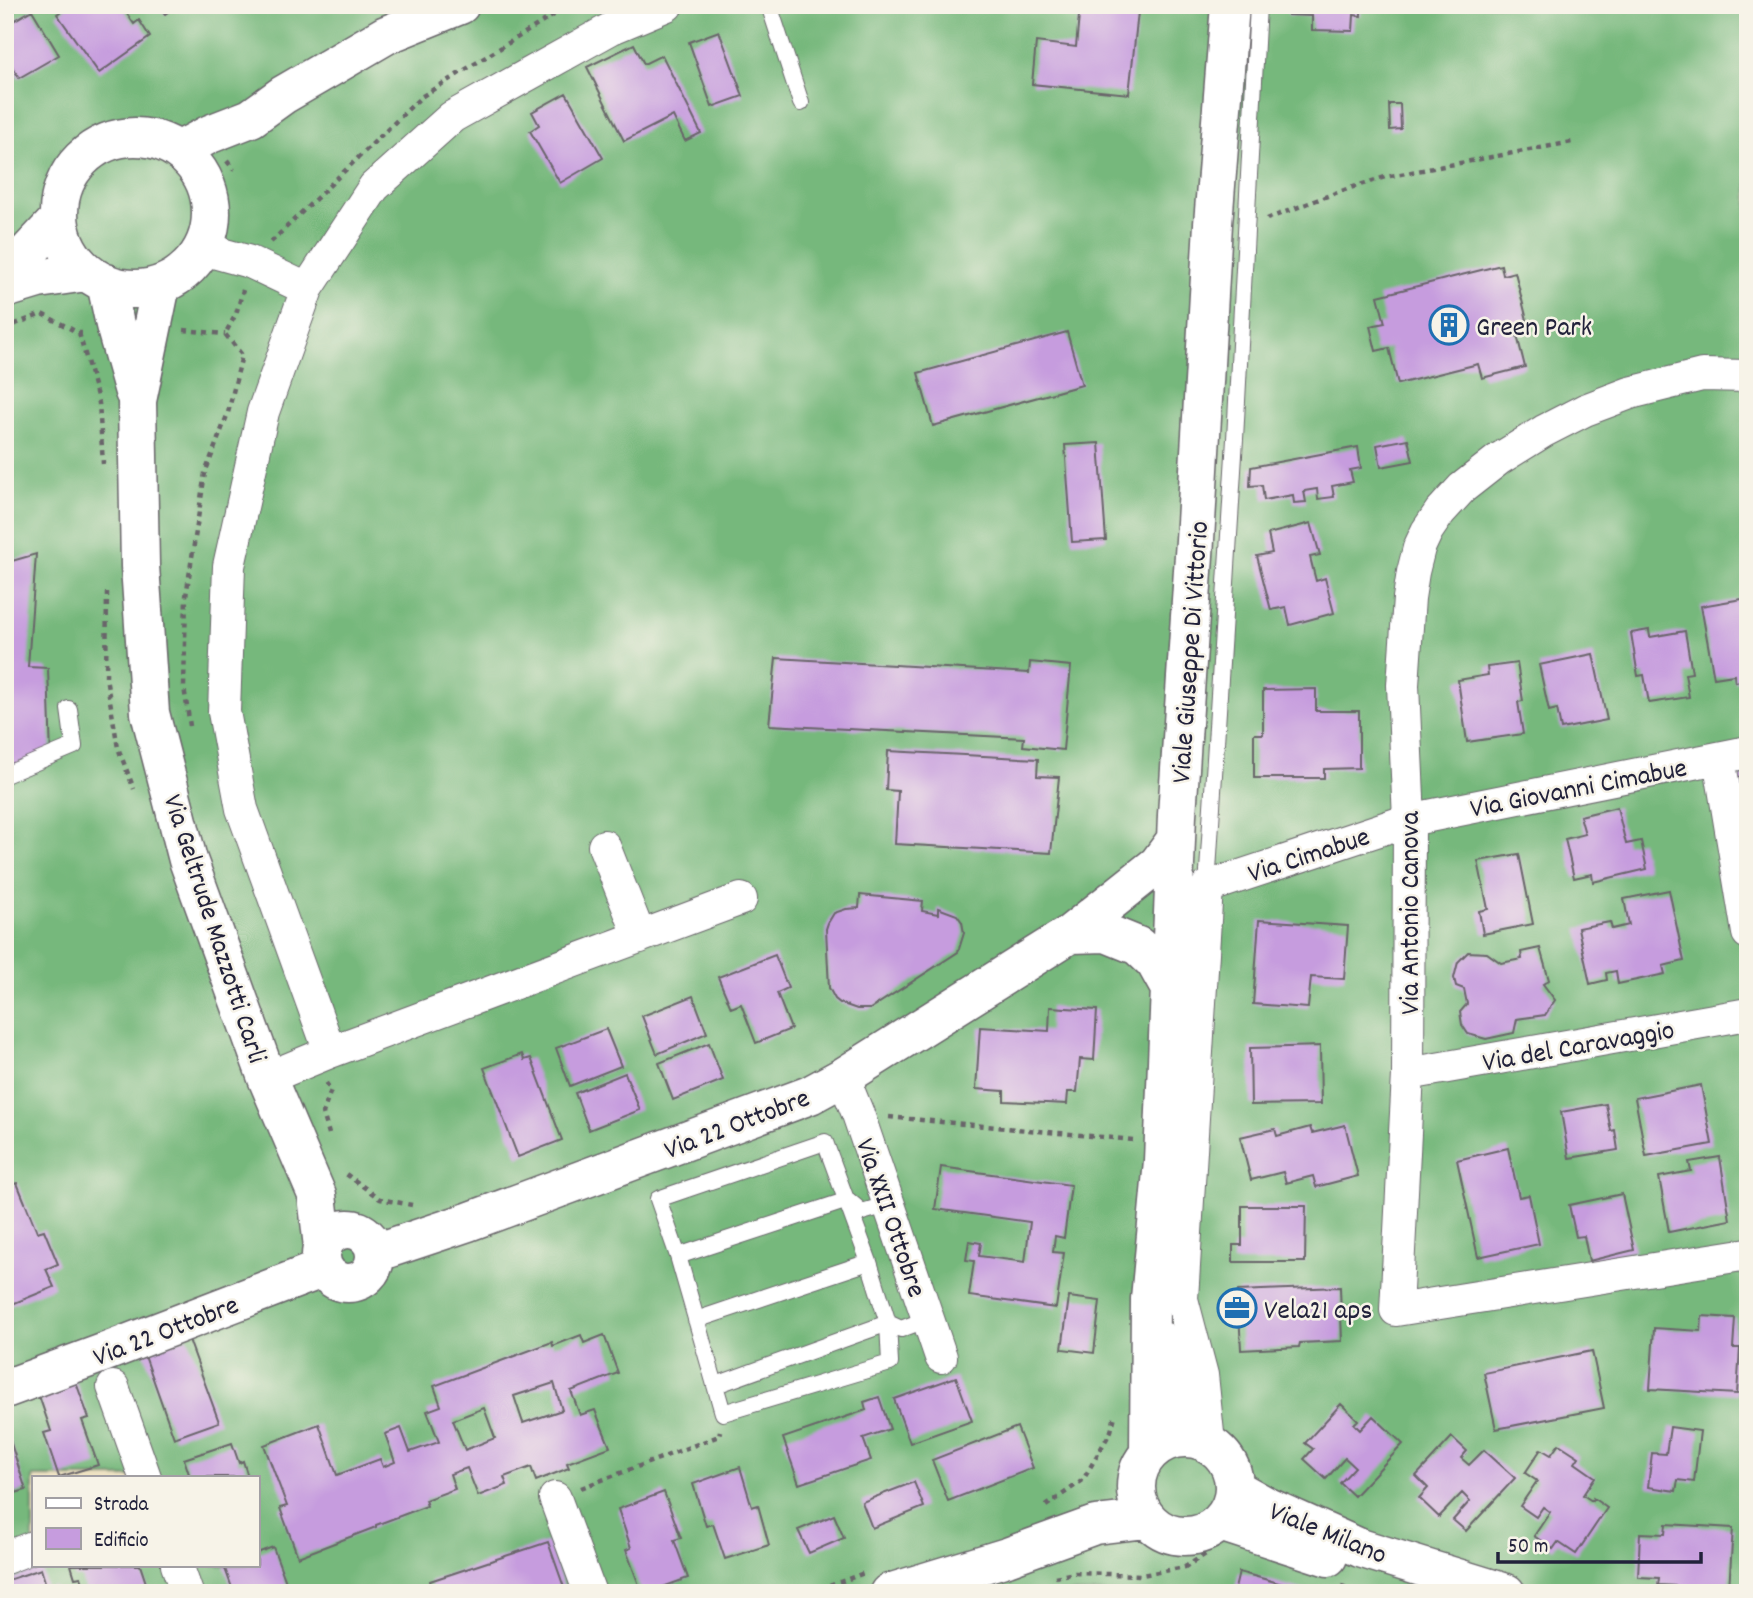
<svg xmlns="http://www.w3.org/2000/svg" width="1753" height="1598" font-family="Dekko,sans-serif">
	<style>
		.forest { fill: #76b87b; stroke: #4c6d5b; stroke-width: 2; fill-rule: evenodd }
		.building { fill: #c69cde; fill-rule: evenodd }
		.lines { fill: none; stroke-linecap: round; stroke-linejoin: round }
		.lane-casing { stroke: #69656a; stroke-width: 18 }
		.street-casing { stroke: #69656a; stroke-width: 34 }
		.secondary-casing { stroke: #69656a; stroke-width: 41 }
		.path { stroke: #69656a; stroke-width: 4.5; stroke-dasharray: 5 5; stroke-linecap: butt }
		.lane { stroke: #fff; stroke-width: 16 }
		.street { stroke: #fff; stroke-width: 32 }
		.secondary { stroke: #fff; stroke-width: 38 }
		.labels { text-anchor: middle; stroke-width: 5; stroke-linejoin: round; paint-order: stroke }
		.poi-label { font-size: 28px; fill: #22223b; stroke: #f7f3e8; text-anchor: start }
		.street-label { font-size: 28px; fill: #22223b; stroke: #f7f3e8 }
	</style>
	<rect width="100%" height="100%" fill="#f7f3e8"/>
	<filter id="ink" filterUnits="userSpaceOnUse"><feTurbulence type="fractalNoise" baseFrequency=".0143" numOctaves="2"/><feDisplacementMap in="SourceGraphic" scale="14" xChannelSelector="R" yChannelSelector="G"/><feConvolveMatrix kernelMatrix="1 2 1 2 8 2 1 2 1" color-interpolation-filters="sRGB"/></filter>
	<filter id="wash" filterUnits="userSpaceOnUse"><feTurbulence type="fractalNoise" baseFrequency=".00686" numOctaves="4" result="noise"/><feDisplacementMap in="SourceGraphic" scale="28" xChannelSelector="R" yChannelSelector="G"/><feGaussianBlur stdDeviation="1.57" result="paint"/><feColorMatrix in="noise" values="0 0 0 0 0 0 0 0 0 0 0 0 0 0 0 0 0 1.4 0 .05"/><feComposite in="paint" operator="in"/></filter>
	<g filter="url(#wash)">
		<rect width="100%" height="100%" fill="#ede1c1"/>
		<!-- forest -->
		<path class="forest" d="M5 5H1748V1593H5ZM33 1477H257V1565H33Z"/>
		<g id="blocks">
			<!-- building -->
			<path class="building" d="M70 5H121L134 24 139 20 150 37 99 73 57 14Z
				M158 5H177L165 14Z
				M1080 5H1125L1124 10 1138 12 1129 94 1032 84 1036 42 1076 47Z
				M1288 5H1361V16L1354 15 1353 31 1312 30V16L1288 15Z
				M32 10 59 55 19 78 5 54V26Z
				M719 31 743 96 712 107 689 42Z
				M634 44 644 64 662 55 701 133 685 141 673 116 624 141 587 67Z
				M566 93 603 158 560 183 530 131 539 125 532 112Z
				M1389 104H1400L1401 129 1390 130Z
				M1501 265 1503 275 1515 272 1528 324 1515 327 1525 367 1482 378 1478 364 1398 384 1389 348 1376 351 1370 326 1385 323 1378 296Z
				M1067 332 1082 385 933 426 918 373Z
				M1408 439 1413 461 1381 467 1377 445Z
				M1099 443 1106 540 1072 542 1065 445Z
				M1358 447 1361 468 1350 470 1353 482 1332 486 1334 497 1318 499 1317 489 1304 491 1306 502 1294 503 1293 495 1264 500 1262 485 1250 486 1251 467Z
				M1311 523 1320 555 1310 557 1316 581 1325 578 1334 613 1290 625 1286 607 1271 610 1257 556 1272 553 1268 534Z
				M36 554 28 667 48 668 51 756 5 771V563Z
				M1748 598V680L1735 682 1734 675 1714 678 1701 606Z
				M1649 630 1650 637 1685 631 1692 673 1685 674 1689 697 1649 703 1644 675 1638 676 1631 633Z
				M1593 654 1607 720 1561 729 1557 709 1549 711 1539 665Z
				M776 658 1029 673 1030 662 1071 666 1063 750 1023 746 1024 738 769 725Z
				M1517 663 1523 701 1518 702 1523 734 1467 742 1458 680 1488 675 1487 667Z
				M1316 689V711H1359V768L1324 769V778H1254V734H1263V690Z
				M888 751 1038 759 1037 776 1059 777 1051 853 895 844 898 791 886 790Z
				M1748 776V816L1745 817 1737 778Z
				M1617 807 1626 844 1641 841 1647 869 1593 882 1592 874 1574 878 1565 839 1585 834 1580 816Z
				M1519 854 1533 924 1483 934 1479 911 1488 909 1478 861Z
				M1669 890 1684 961 1663 966 1665 974 1618 984 1616 971 1606 973 1607 980 1590 984 1578 928 1610 922 1612 929 1629 925 1624 899Z
				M860 895 923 901 922 911 938 914V908L957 915 962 922 964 933 958 952 870 1009H857L840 1003 835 999 829 988 826 929 828 923 834 913 846 909 859 908Z
				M1259 920 1348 926 1344 979 1311 977 1308 1008 1253 1004Z
				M1540 948 1549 980 1543 984 1555 1000 1545 1015 1517 1019 1514 1033 1486 1039 1468 1034 1462 1025 1460 1012 1467 1004 1464 989 1456 986 1454 978 1458 962 1468 952 1487 953 1501 963 1522 959 1521 952Z
				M775 955 788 988 777 993 791 1029 756 1043 741 1004 731 1008 718 977Z
				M693 996 707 1033 657 1054 642 1016Z
				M1050 1007 1097 1010 1094 1060 1080 1059 1077 1092H1068L1067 1104 1004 1101V1091L976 1089 980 1027 1049 1031Z
				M606 1029 621 1066 570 1086 556 1048Z
				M709 1043 723 1080 673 1100 659 1063Z
				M1320 1046 1321 1104 1251 1105 1250 1048Z
				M522 1054 524 1060 531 1058 562 1140 518 1157 484 1068Z
				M625 1073 640 1110 589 1130 575 1093Z
				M1701 1085 1712 1144 1646 1156 1635 1098Z
				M1606 1104 1611 1131 1615 1130 1618 1150 1569 1158 1561 1112Z
				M1345 1125 1358 1176 1316 1187 1313 1176 1286 1183 1283 1172 1251 1180 1240 1137 1275 1129 1277 1136 1310 1127 1312 1133Z
				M1508 1148 1519 1197 1529 1195 1539 1244 1478 1257 1457 1160Z
				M1720 1157 1730 1220 1669 1232 1659 1177 1691 1171 1689 1162Z
				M941 1167 1071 1185 1064 1238 1055 1236 1053 1252 1064 1253 1056 1308 969 1296 974 1261 966 1260 969 1241 981 1243 979 1256 1025 1262 1030 1222 935 1209Z
				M17 1183 37 1232 44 1230 58 1264 46 1269 54 1287 5 1307V1187Z
				M1622 1194 1634 1250 1589 1261 1584 1236 1576 1237 1569 1205Z
				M1242 1206H1306L1305 1262H1233V1245H1242Z
				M1340 1287 1342 1341 1300 1343 1299 1347 1241 1350 1238 1291Z
				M1069 1297 1100 1301 1094 1353 1062 1349Z
				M1702 1316 1735 1318 1733 1348H1740L1737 1394 1650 1389 1654 1328 1701 1331Z
				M581 1335 584 1343 604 1335 618 1373 571 1391 580 1415 595 1410 610 1447 567 1463 569 1468 536 1481 531 1467 504 1477 507 1485 478 1496 467 1468 450 1474 455 1489 425 1500 427 1506 376 1525V1527L298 1557 280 1508 287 1506 264 1445 319 1424 337 1475 380 1459 383 1467 395 1462 385 1434 401 1428 410 1452 439 1442 427 1411 441 1406 434 1386 552 1342 553 1346ZM554 1383 562 1410 523 1423 514 1396ZM484 1408 495 1438 465 1450 453 1420Z
				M188 1337 219 1422 174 1438 144 1353Z
				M1592 1351 1604 1408 1496 1429 1484 1373Z
				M74 1377 89 1418 82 1420 98 1465 59 1477 44 1433 51 1431 37 1390Z
				M956 1377 972 1421 910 1443 894 1399Z
				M879 1397 890 1429 863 1438 871 1460 799 1484 783 1438 866 1410 864 1402Z
				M1341 1404 1358 1420 1354 1424 1360 1430 1373 1416 1403 1444 1354 1496 1340 1483 1355 1467 1345 1458 1326 1479 1304 1459 1313 1449 1305 1443Z
				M5 1425 26 1490 5 1496Z
				M1017 1427 1033 1468 948 1501 932 1460Z
				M1670 1427 1700 1431 1694 1482 1678 1480 1676 1491 1648 1487 1652 1453 1666 1454Z
				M1452 1437 1467 1451 1461 1458 1469 1465 1484 1450 1515 1478 1466 1531 1453 1520 1470 1501 1462 1493 1439 1517 1419 1498 1428 1488 1416 1476Z
				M232 1443 239 1463 243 1461 248 1477H190L184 1459Z
				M1559 1444 1579 1457 1575 1463 1595 1477 1583 1495 1592 1501 1593 1498 1607 1508 1576 1554 1558 1542 1553 1549 1534 1536 1550 1512 1543 1507 1536 1517 1520 1506 1537 1481 1525 1473 1541 1449 1551 1455Z
				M740 1467 752 1507 758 1505 769 1545 725 1559 713 1524 706 1526 693 1484Z
				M914 1482 924 1507 872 1528 862 1502Z
				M664 1492 681 1538 674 1540 688 1578 646 1593H642L626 1550 631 1548 618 1509Z
				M834 1515 844 1538 809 1553 798 1530Z
				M1666 1524 1733 1528 1729 1589 1658 1585 1659 1578 1638 1577 1640 1533 1665 1534Z
				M548 1542 566 1593H433L430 1581Z
				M273 1547 290 1593H234L224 1566 257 1565V1553Z
				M71 1565H140L148 1589 140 1591V1593H86L81 1577 75 1578Z
				M41 1569 47 1588 54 1586 57 1593H5V1581Z
				M1239 1572 1311 1592V1593H1234Z"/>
		</g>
	</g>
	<g filter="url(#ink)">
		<use href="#blocks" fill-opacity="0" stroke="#69656a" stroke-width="2"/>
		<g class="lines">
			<!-- lane casing -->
			<g class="lane-casing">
				<path id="lane" d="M769 5 801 103
					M5 775 74 746 69 709
					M1207 887 1235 439 1258 5
					M825 1142 869 1262 888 1323 890 1363 723 1413 678 1256 658 1199Z
					M678 1256 848 1200 862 1212 890 1204
					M696 1320 869 1262
					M716 1385 888 1323 901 1329 928 1319"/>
			</g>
			<!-- street casing -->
			<g class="street-casing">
				<path id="street" d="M667 5 612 28 452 117 374 187 307 289 263 412 229 566 224 712 242 809 330 1052 741 899
					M203 249 250 262 307 289
					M1748 376 1702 375 1630 393 1585 410 1544 431 1499 459 1462 488 1440 512 1427 531 1419 548 1413 572 1409 598 1403 685 1409 820 1408 1074 1396 1310 1748 1254
					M1719 758 1748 933
					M604 846 640 937
					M1408 1074 1748 1014
					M843 1077 858 1114 941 1357
					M267 1078 330 1052
					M113 1387 145 1477
					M1209 1443 1202 1375 1182 1299 1207 887 1409 820 1748 752
					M555 1498 590 1593
					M5 1558 33 1547
					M177 1565 187 1593"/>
			</g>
			<!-- secondary casing -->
			<g class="secondary-casing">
				<path id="secondary" d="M59 213a76 76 0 1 1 152 0a76 76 0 1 1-152 0Z
					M180 150 210 134 251 118 283 95 386 35 460 5
					M5 269 28 252 59 219
					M106 283 115 325 134 392
					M161 285 137 401 140 566 150 713 188 860 267 1078 317 1195 323 1247
					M5 289 38 279 86 272
					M1070 934 1106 933 1138 946 1155 962 1170 989
					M321 1256a27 27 0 1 1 54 0a27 27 0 1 1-54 0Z
					M375 1253 468 1222 810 1095 843 1077 1070 934 1158 864 1175 841
					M1162 1341 1191 1437
					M5 1389 103 1353 324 1268
					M1136 1487a49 49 0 1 1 98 0a49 49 0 1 1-98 0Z
					M1149 1452 1150 1299 1163 1161 1177 815 1195 540 1213 224 1230 5
					M1234 1488 1266 1506 1360 1548 1506 1593
					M1220 1522 1328 1557
					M889 1593 1007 1557 1095 1525 1147 1519"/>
			</g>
			<!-- path -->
			<path class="path" d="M227 161 234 170
				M1267 219 1338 192 1385 177 1572 142
				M271 242 421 97 570 5
				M5 328 42 314 79 333H82
				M184 330 225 334
				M79 333 99 403 103 464
				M107 592 106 677 118 748 134 789
				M190 726 184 687 186 596 205 473 228 413 242 355 225 334 236 314 243 290
				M326 1083 331 1090 323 1113 329 1134
				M889 1117 1134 1140
				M346 1174 380 1199 412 1205
				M581 1488 719 1436 720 1431
				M1046 1506 1083 1480 1111 1431 1115 1416
				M1055 1577 1075 1573 1142 1575 1185 1567 1209 1552
				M1341 1586 1363 1593
				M811 1593 864 1573"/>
			<!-- lane -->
			<use href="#lane" class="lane"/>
			<!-- street -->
			<use href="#street" class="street"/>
			<!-- secondary -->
			<use href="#secondary" class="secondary"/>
		</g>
	</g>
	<!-- icons -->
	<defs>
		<g id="building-ring" transform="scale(2.0125)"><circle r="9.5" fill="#f7f3e8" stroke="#1f6fb2" stroke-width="1.5"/><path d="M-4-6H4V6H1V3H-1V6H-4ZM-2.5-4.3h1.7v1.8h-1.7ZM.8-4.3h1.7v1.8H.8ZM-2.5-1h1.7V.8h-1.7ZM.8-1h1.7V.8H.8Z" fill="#1f6fb2"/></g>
		<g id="office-ring" transform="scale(2.0125)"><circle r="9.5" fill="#f7f3e8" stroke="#1f6fb2" stroke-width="1.5"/><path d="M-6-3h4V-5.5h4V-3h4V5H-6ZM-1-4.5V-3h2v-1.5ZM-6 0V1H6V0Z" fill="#1f6fb2"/></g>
	</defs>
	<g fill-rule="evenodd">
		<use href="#building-ring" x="1449" y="325"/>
		<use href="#office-ring" x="1237" y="1308"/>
	</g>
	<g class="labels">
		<!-- poi labels -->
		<g class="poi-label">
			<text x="1476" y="335">Green Park</text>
			<text x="1264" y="1318">Vela21 aps</text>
		</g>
		<!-- street labels -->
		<g class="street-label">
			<text transform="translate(1188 652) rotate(-86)" y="10">Viale Giuseppe Di Vittorio</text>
			<text transform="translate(1578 786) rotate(-11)" y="10">Via Giovanni Cimabue</text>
			<text transform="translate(1308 853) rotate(-18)" y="10">Via Cimabue</text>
			<text transform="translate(1408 913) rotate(-90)" y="10">Via Antonio Canova</text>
			<text transform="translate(217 928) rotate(72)" y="10">Via Geltrude Mazzotti Carli</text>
			<text transform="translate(1578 1044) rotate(-10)" y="10">Via del Caravaggio</text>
			<text transform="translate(736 1122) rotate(-21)" y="10">Via 22 Ottobre</text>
			<text transform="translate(893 1217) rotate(71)" y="10">Via XXII Ottobre</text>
			<text transform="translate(165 1329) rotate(-21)" y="10">Via 22 Ottobre</text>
			<text transform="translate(1329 1531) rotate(22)" y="10">Viale Milano</text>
		</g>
	</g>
	<!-- margin -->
	<rect width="1753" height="1598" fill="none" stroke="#f7f3e8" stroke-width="28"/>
	<!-- legend -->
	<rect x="32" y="1476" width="228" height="91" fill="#f7f3e8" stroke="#a29fa3" stroke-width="2"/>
	<rect x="46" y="1498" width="35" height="10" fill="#ffffff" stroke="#a29fa3" stroke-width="2"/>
	<text x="94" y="1510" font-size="21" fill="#22223b">Strada</text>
	<rect x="46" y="1528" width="35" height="21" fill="#c69cde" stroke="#a29fa3" stroke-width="2"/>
	<text x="94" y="1546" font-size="21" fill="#22223b">Edificio</text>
	<!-- scale -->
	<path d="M1498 1552v10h203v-10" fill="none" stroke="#22223b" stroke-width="3.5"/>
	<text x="1508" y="1552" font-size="21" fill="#22223b" stroke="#f7f3e8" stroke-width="5" paint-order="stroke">50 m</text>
</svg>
